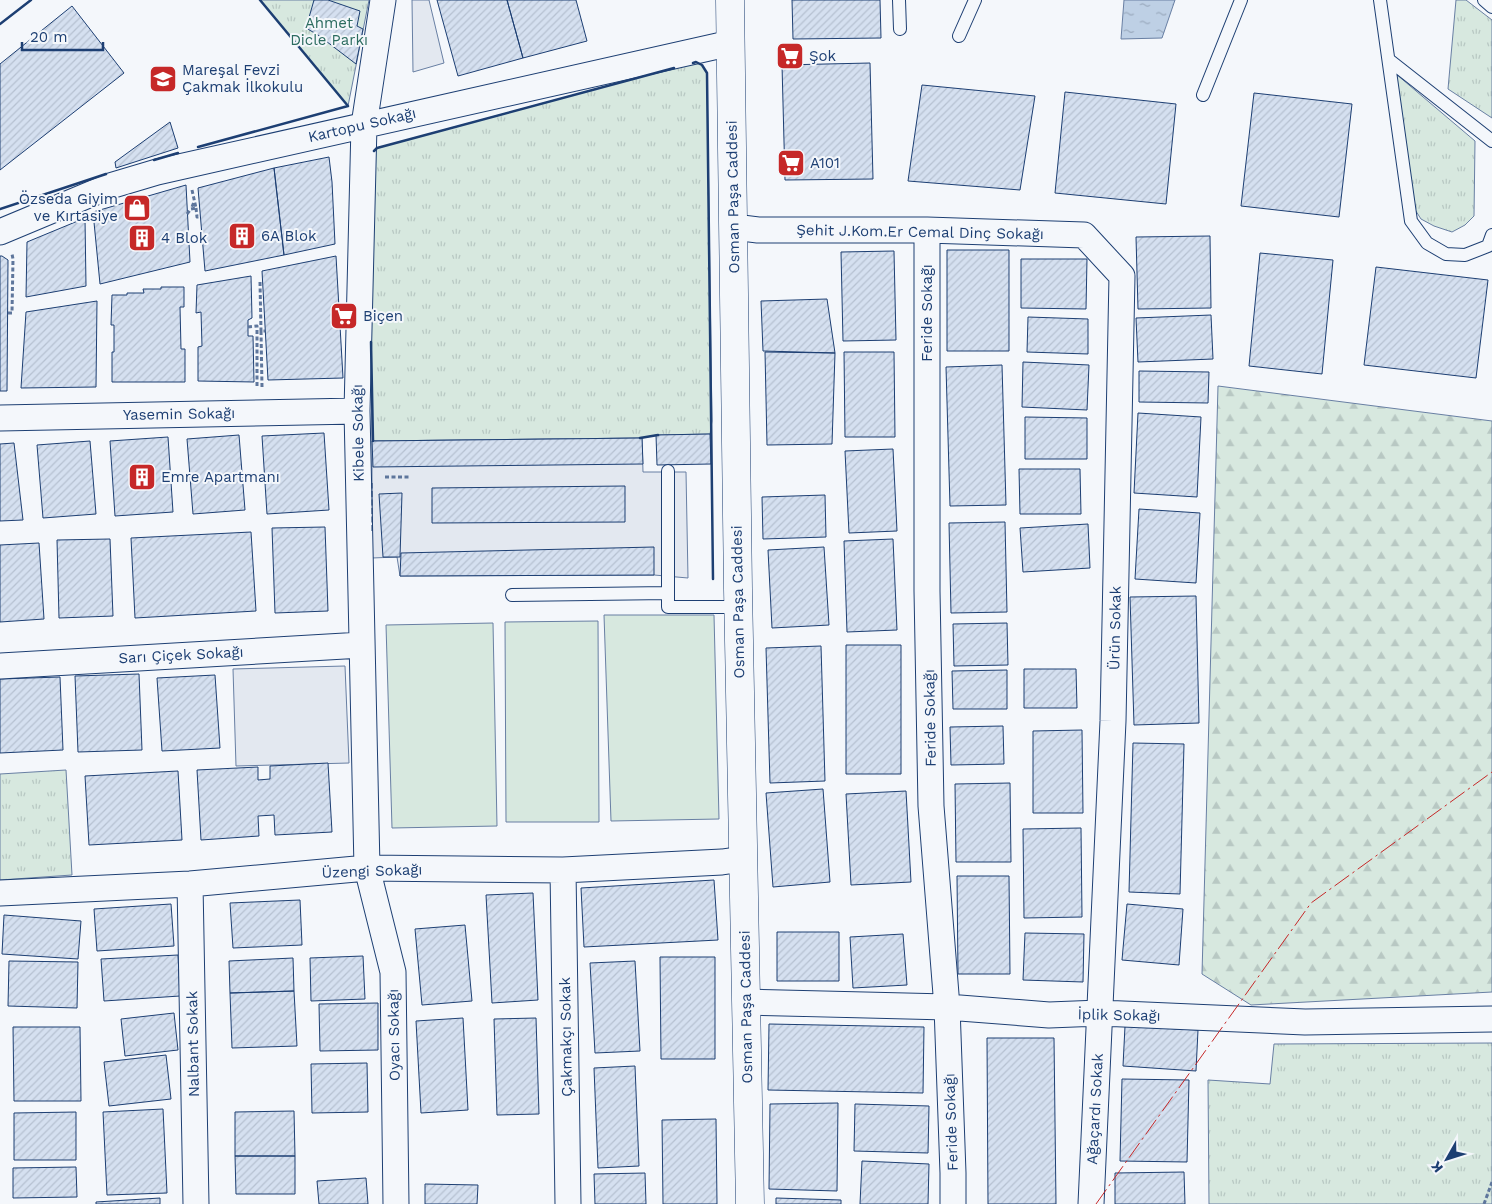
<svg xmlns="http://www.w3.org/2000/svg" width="1492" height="1204" font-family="'Work Sans',sans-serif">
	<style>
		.grass { fill: url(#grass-tufts); stroke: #687fa3 }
		.forest { fill: url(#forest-firs); stroke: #687fa3 }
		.garden { fill: #d7e8df; stroke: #687fa3 }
		.parking { fill: #e3e8f0; stroke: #687fa3 }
		.water { fill: url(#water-ripples); stroke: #687fa3 }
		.building { fill: url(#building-hatch); stroke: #1d3f73 }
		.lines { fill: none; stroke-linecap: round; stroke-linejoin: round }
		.service-casing { stroke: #1d3f73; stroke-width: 14 }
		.minor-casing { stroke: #1d3f73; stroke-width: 27 }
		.secondary-casing { stroke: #1d3f73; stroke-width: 29 }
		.path { stroke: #5e769c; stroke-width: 3; stroke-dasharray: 4 2.5; stroke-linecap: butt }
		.service { stroke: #f4f7fb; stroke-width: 12 }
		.minor { stroke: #f4f7fb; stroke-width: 25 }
		.secondary { stroke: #f4f7fb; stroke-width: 28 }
		.fence { stroke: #1d3f73; stroke-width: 1; stroke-dasharray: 6 2.5; stroke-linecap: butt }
		.wall { stroke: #1d3f73; stroke-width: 2.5 }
		.power { stroke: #c62828; stroke-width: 1; stroke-dasharray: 18 4 2.5 4; stroke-linecap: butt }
		.labels { text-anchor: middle; stroke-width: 4; stroke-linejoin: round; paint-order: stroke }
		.park-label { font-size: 15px; fill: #2c6c60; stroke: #f4f7fb }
		.poi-label { font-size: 15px; fill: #1d3f73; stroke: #f4f7fb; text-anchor: start }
		.street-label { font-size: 15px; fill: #1d3f73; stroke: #f4f7fb }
	</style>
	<defs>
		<pattern id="grass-tufts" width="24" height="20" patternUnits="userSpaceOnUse" patternTransform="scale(1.25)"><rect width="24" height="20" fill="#d7e8df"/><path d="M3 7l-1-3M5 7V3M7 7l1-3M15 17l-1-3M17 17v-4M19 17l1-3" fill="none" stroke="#b8c8c3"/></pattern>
		<pattern id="forest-firs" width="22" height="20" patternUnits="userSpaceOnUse" patternTransform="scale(1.25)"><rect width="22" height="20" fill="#d7e8df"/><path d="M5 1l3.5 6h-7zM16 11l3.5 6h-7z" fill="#b8c8c3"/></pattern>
		<pattern id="water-ripples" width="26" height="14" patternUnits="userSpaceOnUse" patternTransform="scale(1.25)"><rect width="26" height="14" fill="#bed0e5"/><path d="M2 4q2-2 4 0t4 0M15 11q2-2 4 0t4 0" fill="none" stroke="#9aaabe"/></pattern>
		<pattern id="building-hatch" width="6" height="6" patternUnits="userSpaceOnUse" patternTransform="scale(1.25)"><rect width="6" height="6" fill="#d5e0f0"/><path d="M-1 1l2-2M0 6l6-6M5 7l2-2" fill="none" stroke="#b6c1d1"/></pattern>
	</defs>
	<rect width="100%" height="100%" fill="#f4f7fb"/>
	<!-- grass -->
	<path class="grass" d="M260 0H369L348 106Z
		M1456 0H1466L1492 20V118L1448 89Z
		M696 62 702 65 707 73 712 421 710 434 656 435 642 438 372 441 369 156 377 148Z
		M1396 74 1475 141 1474 216 1465 225 1452 232 1434 226 1421 219 1410 202Z
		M66 770 72 875 0 880V774Z
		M1492 1043V1204H1209L1208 1080 1270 1084 1274 1044Z"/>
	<!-- forest -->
	<path class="forest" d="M1218 386 1492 421V992L1251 1005 1202 974Z"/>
	<!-- garden -->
	<path class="garden" d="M604 615H714L719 819 611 821Z
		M598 621 599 822H506L505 622Z
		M493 623 497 826 392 828 386 625Z"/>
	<!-- parking -->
	<path class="parking" d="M412 0H429L444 63 413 72Z
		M642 438 643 472H686L688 578 654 575 400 576 397 557 372 558V441Z
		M345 666 349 763 236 766 233 669Z"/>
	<!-- water -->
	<path class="water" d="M1124 0H1175L1162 38 1121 39Z"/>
	<!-- building -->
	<path class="building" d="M314 0H328L360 11 357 26 363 29 356 64 318 35 306 28Z
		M437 0H507L523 58 458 76Z
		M507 0H576L587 41 523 58Z
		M792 0H880L881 38 793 39Z
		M72 6 124 73 0 170V64Z
		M870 63 873 179 785 180 782 65Z
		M922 85 1035 96 1020 190 908 181Z
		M1065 92 1176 104 1166 204 1055 193Z
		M1254 93 1352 104 1339 217 1241 206Z
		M170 122 178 148 116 168 115 162Z
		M329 157 332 182 335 244 284 255 274 168Z
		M274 168 284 255 205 271 198 188Z
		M186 185 190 262 100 284 93 212Z
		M85 218 86 286 26 297 27 242Z
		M1210 236 1211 308 1138 309 1136 237Z
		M947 250H1009V351H947Z
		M894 251 896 340 843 341 841 252Z
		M1260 253 1333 260 1322 374 1249 366Z
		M0 256H2L8 260 7 391H0Z
		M336 256 343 378 268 380 262 271Z
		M1021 259H1087L1086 309 1021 308Z
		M1376 267 1488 280 1476 378 1364 365Z
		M251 276 252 318 248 320V336H253L254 382 198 381V347L202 346 201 312 196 313 197 285Z
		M161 287H184V307H180L181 349H185V382H112V352H114V325H111L112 295H127V293H144L143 289H161Z
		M827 299 835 353 763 351 761 301Z
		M97 301 96 387 21 388 26 312Z
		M1211 315 1213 359 1138 362 1136 318Z
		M1028 317 1088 319V354L1027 352Z
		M765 352 835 353 832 444 767 445Z
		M844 352H894L895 437H845Z
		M1023 362 1089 365 1087 410 1022 407Z
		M1002 365 1006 505 950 506 946 367Z
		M1139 371 1209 372 1208 403 1139 402Z
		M1138 413 1201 417 1197 497 1134 493Z
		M1025 417 1087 418V459H1025Z
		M324 433 329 510 267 514 262 436Z
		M710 434 711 464 657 465 656 435Z
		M239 435 245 510 193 514 187 439Z
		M168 437 173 512 115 516 110 441Z
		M642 438 643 464 373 467 372 441Z
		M90 441 96 514 43 518 37 445Z
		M14 443 23 520 0 521V444Z
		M893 449 897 531 849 533 845 451Z
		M1019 469H1080L1081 514H1020Z
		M625 486V522L432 523V488Z
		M402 493 400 557H383L379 494Z
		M825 495 826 537 763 539 762 497Z
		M1139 509 1200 513 1196 583 1135 579Z
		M1005 522 1007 612 951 613 949 523Z
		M1088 524 1090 568 1023 572 1020 528Z
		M325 527 328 611 275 613 272 528Z
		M251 532 256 611 135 618 131 538Z
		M110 539 113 616 59 618 57 540Z
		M893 539 897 630 847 632 844 541Z
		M39 543 44 619 0 622V545Z
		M654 547V575L400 576 401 553Z
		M824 547 829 625 772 628 768 550Z
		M1196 596 1199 723 1134 725 1130 597Z
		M1007 623 1008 665 954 666 953 624Z
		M846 645H901V774H846Z
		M821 646 825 781 770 783 766 648Z
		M1024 669H1076L1077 708H1024Z
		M1007 670V709H953L952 671Z
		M139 674 142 750 78 752 75 676Z
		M215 675 220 748 162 751 157 678Z
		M60 677 63 750 0 753V679Z
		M1003 726 1004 764 951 765 950 727Z
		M1082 730 1083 813H1033V731Z
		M1133 743 1184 744 1180 894 1129 892Z
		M328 763 332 832 275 835 274 815 258 816 259 836 201 840 197 770 258 767V780L270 779V766Z
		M178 771 182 840 89 845 85 776Z
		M1010 783 1011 862H956L955 784Z
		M823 789 830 882 773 887 766 793Z
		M906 791 911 882 851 885 846 794Z
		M1081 828 1082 917 1024 918 1023 829Z
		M957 876H1009L1010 974H958Z
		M714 880 718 940 584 947 581 888Z
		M533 893 538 1000 492 1003 486 895Z
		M300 900 302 945 233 948 230 903Z
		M171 904 174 946 97 951 94 909Z
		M1127 904 1183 909 1179 965 1122 960Z
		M4 915 81 921 78 959 2 954Z
		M465 925 472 1001 422 1005 415 929Z
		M777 932H839V981H777Z
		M1025 933 1084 934 1083 982 1023 980Z
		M903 934 907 985 853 988 850 937Z
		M178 955 180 996 104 1001 101 959Z
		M363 956 365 999 311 1001 310 958Z
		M660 957H715V1059H661Z
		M293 958 294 991 230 993 229 961Z
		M9 961 78 962 77 1008 8 1006Z
		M635 961 640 1051 595 1053 590 963Z
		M294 991 297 1046 232 1048 230 993Z
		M378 1003V1050L320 1051 319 1004Z
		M174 1013 178 1050 125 1056 121 1019Z
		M463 1018 468 1110 421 1113 416 1021Z
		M536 1018 539 1114 497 1115 494 1019Z
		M769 1024 924 1027 923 1093 768 1090Z
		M1125 1026 1198 1030 1196 1071 1123 1066Z
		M13 1027H80L81 1101H14Z
		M987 1038H1054L1056 1204H988Z
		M166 1055 171 1099 109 1106 104 1062Z
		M367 1063 368 1112 312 1113 311 1064Z
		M635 1066 639 1166 598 1168 594 1068Z
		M1122 1079 1189 1080 1187 1162 1120 1161Z
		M838 1103 837 1191 769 1189 770 1104Z
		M855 1104 929 1106 928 1153 854 1151Z
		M163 1109 167 1193 107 1195 103 1112Z
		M294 1111 295 1156H235V1112Z
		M76 1112V1160H14V1113Z
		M716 1119 717 1204H663L662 1120Z
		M235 1156H295V1194H236Z
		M862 1161 929 1164 928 1204H860Z
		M76 1167 77 1197 13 1198V1168Z
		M1184 1172 1185 1204H1115V1173Z
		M645 1173 646 1204H595L594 1174Z
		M366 1178 368 1204H319L317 1181Z
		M425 1184 478 1185 477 1204H425Z
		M160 1198V1204H96V1202Z
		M776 1198 841 1200V1204H776Z"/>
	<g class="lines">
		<!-- service casing -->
		<g class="service-casing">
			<path id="service" d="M899 0 900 29
				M1380 0 1411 221 1427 243 1446 254 1465 255 1488 246 1492 235
				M1484 0 1492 7
				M959 36 975 0
				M1389 60 1492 141
				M1203 95 1241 0
				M668 471V607H738
				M512 595 668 593"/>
		</g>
		<!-- minor casing -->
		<g class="minor-casing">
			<path id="minor" d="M383 0 364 125 357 411 367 868 393 972 396 1204
				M734 227 758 230H927L1084 235 1122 276 1113 721 1091 1204
				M927 230V591L931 806 947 1007 953 1173V1204
				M0 232 110 186 157 172 731 43
				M0 418 357 411
				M0 666 362 645
				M563 870 568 1204
				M190 884 196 1204
				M0 893 190 884 367 868 563 870 722 862 743 859
				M746 1002 947 1007 1049 1015 1100 1013 1305 1022 1492 1019"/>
		</g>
		<!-- secondary casing -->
		<g class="secondary-casing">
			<path id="secondary" d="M730 0 738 589 750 1204"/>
		</g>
		<!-- path -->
		<path class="path" d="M192 190 196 208 191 209 194 202
			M196 208 197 217H201
			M187 214 191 209
			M260 282 261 331
			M8 313H12L13 259 12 254
			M248 327 257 326V386
			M262 387 261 331H265
			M385 477H409
			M1484 1204 1492 1182"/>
		<!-- service -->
		<use href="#service" class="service"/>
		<!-- minor -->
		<use href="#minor" class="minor"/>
		<!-- secondary -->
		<use href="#secondary" class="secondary"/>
		<!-- fence -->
		<path class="fence" d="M372 531V483"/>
		<!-- wall -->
		<path class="wall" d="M0 24 31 0
			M693 63 696 62 702 65 707 73 713 579
			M198 147 348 106 260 0
			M374 151 377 148 674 68
			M154 160 178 153
			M0 209 106 174
			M371 342 373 441
			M640 438 658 435"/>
		<!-- power -->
		<path class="power" d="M1096 1204 1311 903 1492 772"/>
	</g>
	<!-- icons -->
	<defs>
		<g id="supermarket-square" transform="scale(1.4375)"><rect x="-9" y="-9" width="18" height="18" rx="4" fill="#c62828" stroke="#f4f7fb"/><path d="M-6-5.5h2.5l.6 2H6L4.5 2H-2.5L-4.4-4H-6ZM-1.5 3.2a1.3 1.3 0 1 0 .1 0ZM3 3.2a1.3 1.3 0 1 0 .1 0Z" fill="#fff"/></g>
		<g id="school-square" transform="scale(1.4375)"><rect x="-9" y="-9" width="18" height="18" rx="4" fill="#c62828" stroke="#f4f7fb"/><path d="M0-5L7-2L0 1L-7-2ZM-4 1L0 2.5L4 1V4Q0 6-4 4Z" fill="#fff"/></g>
		<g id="shop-square" transform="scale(1.4375)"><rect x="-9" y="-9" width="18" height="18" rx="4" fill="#c62828" stroke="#f4f7fb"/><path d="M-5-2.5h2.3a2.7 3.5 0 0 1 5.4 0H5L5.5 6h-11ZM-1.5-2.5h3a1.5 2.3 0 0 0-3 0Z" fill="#fff"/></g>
		<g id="building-square" transform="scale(1.4375)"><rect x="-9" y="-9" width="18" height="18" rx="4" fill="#c62828" stroke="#f4f7fb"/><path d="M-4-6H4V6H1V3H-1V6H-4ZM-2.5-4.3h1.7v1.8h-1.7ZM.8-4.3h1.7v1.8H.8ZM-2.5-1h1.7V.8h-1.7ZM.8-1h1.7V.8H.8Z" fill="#fff"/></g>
	</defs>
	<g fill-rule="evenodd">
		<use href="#supermarket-square" x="790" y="56"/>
		<use href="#school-square" x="163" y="79"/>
		<use href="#supermarket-square" x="791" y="163"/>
		<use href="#shop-square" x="137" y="208"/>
		<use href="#building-square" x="242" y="236"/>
		<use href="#building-square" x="142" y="238"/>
		<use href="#supermarket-square" x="344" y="316"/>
		<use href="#building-square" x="142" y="477"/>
	</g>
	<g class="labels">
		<!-- park labels -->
		<g class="park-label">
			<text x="329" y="28">Ahmet<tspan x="329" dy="17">Dicle Parkı</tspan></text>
		</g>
		<!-- poi labels -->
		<g class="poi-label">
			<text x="809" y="61">Şok</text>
			<text x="182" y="75">Mareşal Fevzi<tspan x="182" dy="17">Çakmak İlkokulu</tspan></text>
			<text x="810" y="168">A101</text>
			<text x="118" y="204" text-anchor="end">Özseda Giyim<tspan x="118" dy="17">ve Kırtasiye</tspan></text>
			<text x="261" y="241">6A Blok</text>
			<text x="161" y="243">4 Blok</text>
			<text x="363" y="321">Biçen</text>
			<text x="161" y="482">Emre Apartmanı</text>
		</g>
		<!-- street labels -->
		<g class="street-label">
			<text transform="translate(362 125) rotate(-13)" y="5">Kartopu Sokağı</text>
			<text transform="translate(733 197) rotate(-91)" y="5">Osman Paşa Caddesi</text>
			<text transform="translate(920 232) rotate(1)" y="5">Şehit J.Kom.Er Cemal Dinç Sokağı</text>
			<text transform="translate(927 313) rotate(-90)" y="5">Feride Sokağı</text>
			<text transform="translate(179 414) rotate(-1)" y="5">Yasemin Sokağı</text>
			<text transform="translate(358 433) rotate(-91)" y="5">Kibele Sokağı</text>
			<text transform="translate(738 602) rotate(-91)" y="5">Osman Paşa Caddesi</text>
			<text transform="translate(1115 628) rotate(-89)" y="5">Ürün Sokak</text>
			<text transform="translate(181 655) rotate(-3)" y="5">Sarı Çiçek Sokağı</text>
			<text transform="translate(930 718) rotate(-91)" y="5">Feride Sokağı</text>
			<text transform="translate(372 871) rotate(-2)" y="5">Üzengi Sokağı</text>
			<text transform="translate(746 1007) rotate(-91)" y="5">Osman Paşa Caddesi</text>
			<text transform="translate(1119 1015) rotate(1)" y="5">İplik Sokağı</text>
			<text transform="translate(394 1035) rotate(-91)" y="5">Oyacı Sokağı</text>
			<text transform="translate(566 1037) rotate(-91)" y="5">Çakmakçı Sokak</text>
			<text transform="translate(193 1044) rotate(-91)" y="5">Nalbant Sokak</text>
			<text transform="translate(1095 1109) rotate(-87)" y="5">Ağaçardı Sokak</text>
			<text transform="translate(951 1122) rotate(-92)" y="5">Feride Sokağı</text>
		</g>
	</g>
	<!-- north arrow -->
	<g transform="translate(1447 1159) rotate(231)" stroke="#f4f7fb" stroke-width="4" paint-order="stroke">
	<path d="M0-4L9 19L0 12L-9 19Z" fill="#1d3f73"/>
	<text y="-8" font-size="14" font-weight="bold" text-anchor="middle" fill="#1d3f73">K</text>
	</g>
	<!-- scale -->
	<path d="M22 42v8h81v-8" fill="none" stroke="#1d3f73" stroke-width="2.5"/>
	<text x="30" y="42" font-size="15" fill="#1d3f73" stroke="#f4f7fb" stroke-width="4" paint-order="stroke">20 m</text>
</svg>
